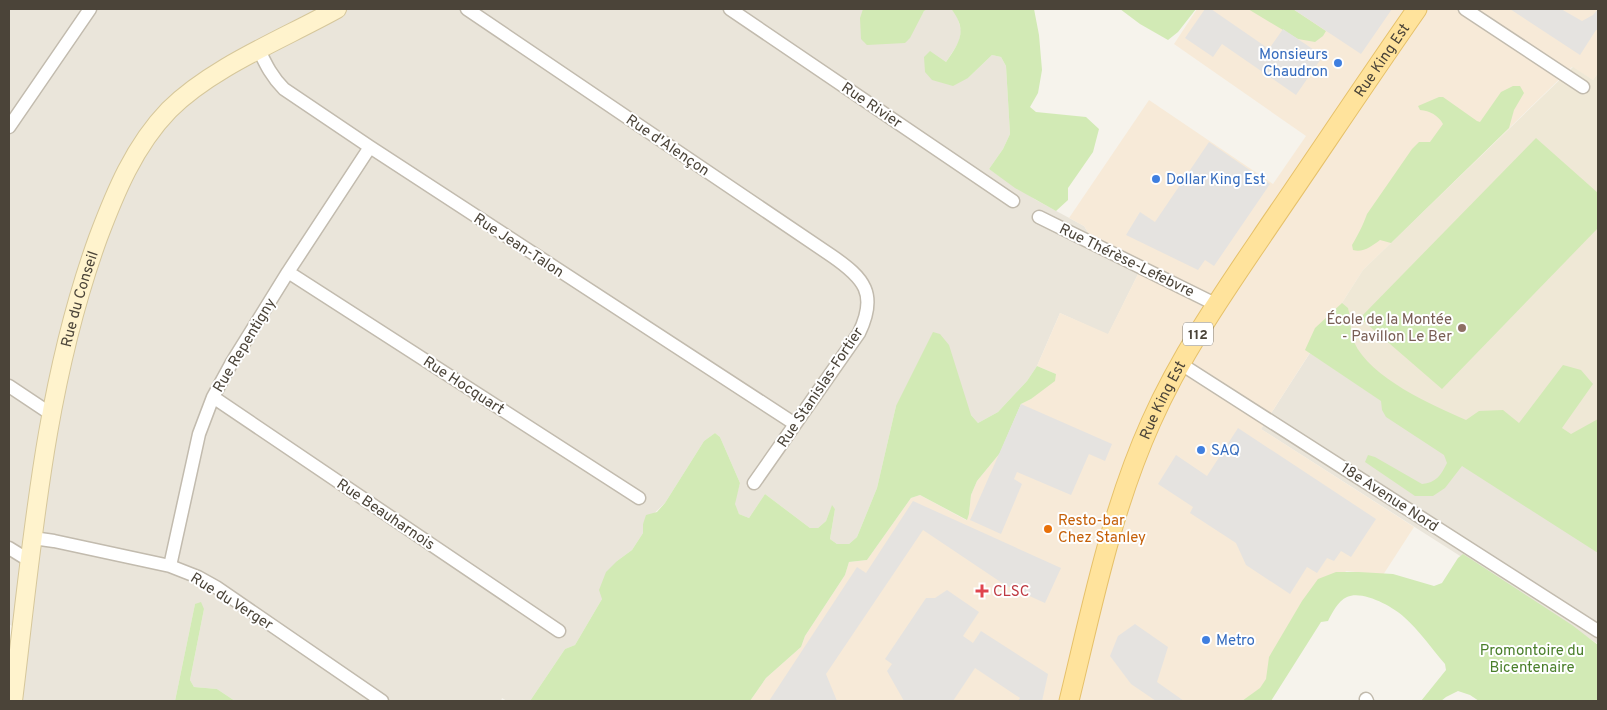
<svg xmlns="http://www.w3.org/2000/svg" width="1607" height="710" font-family="Overpass,sans-serif">
	<style>
		.residential { fill: #eae5da }
		.commercial { fill: #f7ead8 }
		.education { fill: #efe8d6 }
		.green { fill: #d2eab5 }
		.parking { fill: #e5e3e0 }
		.lines { fill: none; stroke-linecap: round; stroke-linejoin: round }
		.street-casing { stroke: #c2bbae; stroke-width: 15 }
		.secondary-casing { stroke: #d6c79b; stroke-width: 20 }
		.primary-casing { stroke: #e6c16a; stroke-width: 21 }
		.street { stroke: #fff; stroke-width: 12 }
		.secondary { stroke: #fff3cd; stroke-width: 18 }
		.primary { stroke: #ffe39c; stroke-width: 19 }
		.shop-dot { fill: #3f7fe0; stroke: #fff; stroke-width: 2 }
		.education-dot { fill: #8d6e63; stroke: #fff; stroke-width: 2 }
		.food-dot { fill: #e8710a; stroke: #fff; stroke-width: 2 }
		.health-dot { fill: #e0444e; stroke: #fff; stroke-width: 2 }
		.labels { text-anchor: middle; stroke-width: 4; stroke-linejoin: round; paint-order: stroke }
		.shield { fill: #fff; stroke: #817c74; stroke-width: 1 }
		.shield-label { font-size: 14px; font-weight: bold; fill: #4b4439 }
		.shop-label { font-size: 15px; fill: #366cbe; stroke: #fff; text-anchor: start }
		.street-label { font-size: 15px; fill: #4b4439; stroke: #fff }
		.education-label { font-size: 15px; fill: #785e54; stroke: #fff; text-anchor: end }
		.food-label { font-size: 15px; fill: #c56008; stroke: #fff; text-anchor: start }
		.health-label { font-size: 15px; fill: #be3a42; stroke: #fff; text-anchor: start }
		.park-label { font-size: 15px; fill: #4a7f2a; stroke: #fff }
	</style>
	<rect width="100%" height="100%" fill="#f6f3ec"/>
	<!-- residential -->
	<path class="residential" d="M9 9H865H863L919 19 924 11 928 9 952 10 957 16 961 30 959 42 946 62 930 51 968 78 992 55 1001 57 1006 66 1010 134 1003 149 989 169 1036 200 1084 226 1089 234 1144 262 1108 335 1060 313 1037 366 1027 381 998 412 978 423 971 415 896 406 877 488 857 537 849 544H837L830 539 835 509 832 506 826 521 818 528H810L765 494 749 518 739 514 734 504 740 483 720 437 715 433 704 441 665 503 643 524V533L632 550 617 561 602 599 575 645 565 649 530 701H507L502 698 501 701H235L217 689 194 687 190 680 204 609 195 604 175 701H9V648L12 626 9 624Z
		M1310 353 1598 545V644L1261 429Z"/>
	<!-- commercial -->
	<path class="commercial" d="M1197 9H1598V73L1593 80 1572 67 1363 270 1261 429 1414 527 1383 575 1346 571 1260 701H750L766 678 801 647 805 636 845 575 849 562 867 560 911 498 920 495 966 520 969 514 971 495 977 481 1000 453 1021 404 1031 399 1056 374 1037 366 1060 313 1108 334 1144 262 1089 234 1084 226 1069 218 1149 100 1273 184 1306 136 1174 44Z"/>
	<!-- education -->
	<path class="education" d="M1573 67 1593 80 1598 73V545L1310 353 1363 270Z"/>
	<!-- green -->
	<path class="green" d="M863 9H928L924 11 910 38 905 43 867 45 861 39 860 18Z
		M945 9H1034L1039 35 1042 70 1038 93 1030 107 1036 112 1086 117 1099 129 1093 152 1068 188V200L1056 211 1015 188 989 169 1003 149 1010 134 1006 66 1001 57 992 55 968 78 953 86 932 80 925 72 924 57 930 51 946 62C959 43 968 31 952 10Z
		M1120 9H1196L1178 32 1168 40 1140 24Z
		M1248 9H1293L1326 31 1323 36 1315 42 1298 39Z
		M1513 86H1520L1524 93 1514 110 1509 128 1391 243 1380 240C1372 246 1363 253 1353 250L1352 245C1357 237 1364 223 1367 214L1412 149 1419 142H1430L1443 124C1438 115 1430 111 1420 110L1418 106 1439 97H1443L1477 121 1480 122 1501 92Z
		M1536 138 1598 193V228L1442 389 1360 318Z
		M1342 303 1348 308C1351 319 1350 332 1354 342 1370 378 1432 405 1466 420L1479 411 1503 410 1519 423 1563 365 1581 370 1593 384 1562 428 1571 434 1598 419V553L1462 466 1445 488 1433 496H1415L1365 462 1368 455 1375 457 1422 484C1436 483 1441 475 1447 463L1444 455 1386 417 1382 410 1381 401 1305 350 1315 328Z
		M933 332 940 334 949 345 971 415 978 423 998 412 1027 381 1037 366 1056 374 1055 381 1031 399 1021 404 1000 453 977 481 971 495 969 514 967 520 920 495 911 498 867 560 849 562 845 575 805 636 801 647 766 678 750 701H530L565 649 575 645 602 599 599 590 606 572 617 561 632 550 643 533V524L646 515 657 512 665 503 704 441 715 433 720 437 740 483 735 504 739 514 749 518 765 494 810 528H818L826 521 832 505 835 509 830 539 837 544H849L857 537 877 488 896 406Z
		M1463 554 1572 625 1598 645V701H1479L1470 695 1458 691 1446 697 1441 701H1421L1446 670 1445 664C1432 649 1419 630 1404 617 1393 607 1363 590 1347 597 1338 601 1332 613 1328 621L1321 622 1271 701H1242L1260 688 1266 679 1269 657 1302 601 1318 579 1336 572H1359L1393 574 1434 586 1442 583 1458 558Z
		M201 602 204 609 190 680 194 687 217 689 235 701H175L195 604Z"/>
	<!-- parking -->
	<path class="parking" d="M1205 9H1211L1269 49 1283 29 1323 56 1296 95 1222 44 1213 57 1185 38Z
		M1293 9H1392L1361 54Z
		M1510 9H1561L1582 21 1593 15 1598 9V30H1596L1580 55Z
		M1209 142 1270 184 1214 266 1205 260 1198 270 1126 235 1140 212 1155 222Z
		M1021 404 1112 444 1105 461 1089 454 1071 495 1017 472 1014 479 1022 484 1001 534 970 520Z
		M1238 428 1376 519 1351 557 1341 551 1334 561 1327 558 1317 573 1307 567 1290 594 1246 565 1236 543 1190 513 1193 507 1158 484 1176 455 1207 476Z
		M913 501 1061 568 1045 603 1005 585 923 530 826 674 837 701H769L857 567 866 573Z
		M947 590 979 612 963 636 973 643 981 631 1048 674 1042 701H1018L1020 698 975 668 953 701H904L887 671 892 664 885 659 926 598H935Z
		M1135 624 1168 647 1157 682 1184 701H1156L1131 684 1110 656 1118 636Z"/>
	<g class="lines">
		<!-- street casing -->
		<g class="street-casing">
			<path id="street" d="M467 9 832 256C864 278 878 294 859 333L754 483
				M730 9 1013 201
				M1465 9 1583 87
				M259 50C266 65 272 77 284 89L370 147 795 424
				M9 127 90 9
				M1039 217 1215 304
				M288 272 639 498
				M1181 364 1598 631
				M9 386 51 414
				M213 397 559 631
				M33 538 54 541 170 566 198 577 216 587 382 701
				M9 548 30 561
				M170 566 199 434 213 397 231 364 288 272 370 147
				M1366 699 1367 701"/>
		</g>
		<!-- secondary casing -->
		<g class="secondary-casing">
			<g id="secondary">
				<path id="s1" d="M13 701C32 546 44 387 98 238 115 193 134 146 169 110 212 67 283 39 337 9"/>
			</g>
		</g>
		<!-- primary casing -->
		<g class="primary-casing">
			<g id="primary">
				<path id="s2" d="M1069 701C1092 607 1111 511 1151 422 1183 350 1229 285 1273 220 1321 150 1368 79 1417 9"/>
			</g>
		</g>
		<!-- street -->
		<use href="#street" class="street"/>
		<!-- secondary -->
		<use href="#secondary" class="secondary"/>
		<!-- primary -->
		<use href="#primary" class="primary"/>
	</g>
	<!-- markers -->
	<g class="shop-dot">
		<circle cx="1338" cy="63" r="5"/>
		<circle cx="1156" cy="179" r="5"/>
		<circle cx="1201" cy="450" r="5"/>
		<circle cx="1206" cy="640" r="5"/>
	</g>
	<circle class="education-dot" cx="1462" cy="328" r="5"/>
	<circle class="food-dot" cx="1048" cy="529" r="5"/>
	<path class="health-dot" d="M979.5 583.5h5v5h5v5h-5v5h-5v-5h-5v-5h5z"/>
	<g class="labels">
		<!-- shield labels -->
		<rect class="shield" x="1183" y="322.5" width="30" height="23" rx="4"/>
		<g class="shield-label">
			<text x="1198" y="339">112</text>
		</g>
		<!-- shop labels -->
		<g class="shop-label">
			<text x="1328" y="59" text-anchor="end">Monsieurs<tspan x="1328" dy="17">Chaudron</tspan></text>
			<text x="1166" y="184">Dollar King Est</text>
			<text x="1211" y="455">SAQ</text>
			<text x="1216" y="645">Metro</text>
		</g>
		<!-- street labels -->
		<g class="street-label">
			<text dy="5" stroke="none"><textPath href="#s2" startOffset="721">Rue King Est</textPath></text>
			<text transform="translate(872 105) rotate(34)" y="5">Rue Rivier</text>
			<text transform="translate(668 145) rotate(34)" y="5">Rue d'Alençon</text>
			<text transform="translate(519 245) rotate(33)" y="5">Rue Jean-Talon</text>
			<text transform="translate(1127 260) rotate(26)" y="5">Rue Thérèse-Lefebvre</text>
			<text dy="5" stroke="none"><textPath href="#s1" startOffset="408">Rue du Conseil</textPath></text>
			<text transform="translate(244 345) rotate(-59)" y="5">Rue Repentigny</text>
			<text transform="translate(464 385) rotate(33)" y="5">Rue Hocquart</text>
			<text transform="translate(820 387) rotate(-56)" y="5">Rue Stanislas-Fortier</text>
			<text dy="5" stroke="none"><textPath href="#s2" startOffset="316">Rue King Est</textPath></text>
			<text transform="translate(1390 497) rotate(33)" y="5">18e Avenue Nord</text>
			<text transform="translate(386 514) rotate(34)" y="5">Rue Beauharnois</text>
			<text transform="translate(232 601) rotate(32)" y="5">Rue du Verger</text>
		</g>
		<!-- education labels -->
		<g class="education-label">
			<text x="1452" y="324">École de la Montée<tspan x="1452" dy="17">- Pavillon Le Ber</tspan></text>
		</g>
		<!-- food labels -->
		<g class="food-label">
			<text x="1058" y="525">Resto-bar<tspan x="1058" dy="17">Chez Stanley</tspan></text>
		</g>
		<!-- health labels -->
		<g class="health-label">
			<text x="993" y="596">CLSC</text>
		</g>
		<!-- park labels -->
		<g class="park-label">
			<text x="1532" y="655">Promontoire du<tspan x="1532" dy="17">Bicentenaire</tspan></text>
		</g>
	</g>
	<!-- border -->
	<rect width="1607" height="710" fill="none" stroke="#4b4439" stroke-width="20"/>
</svg>
